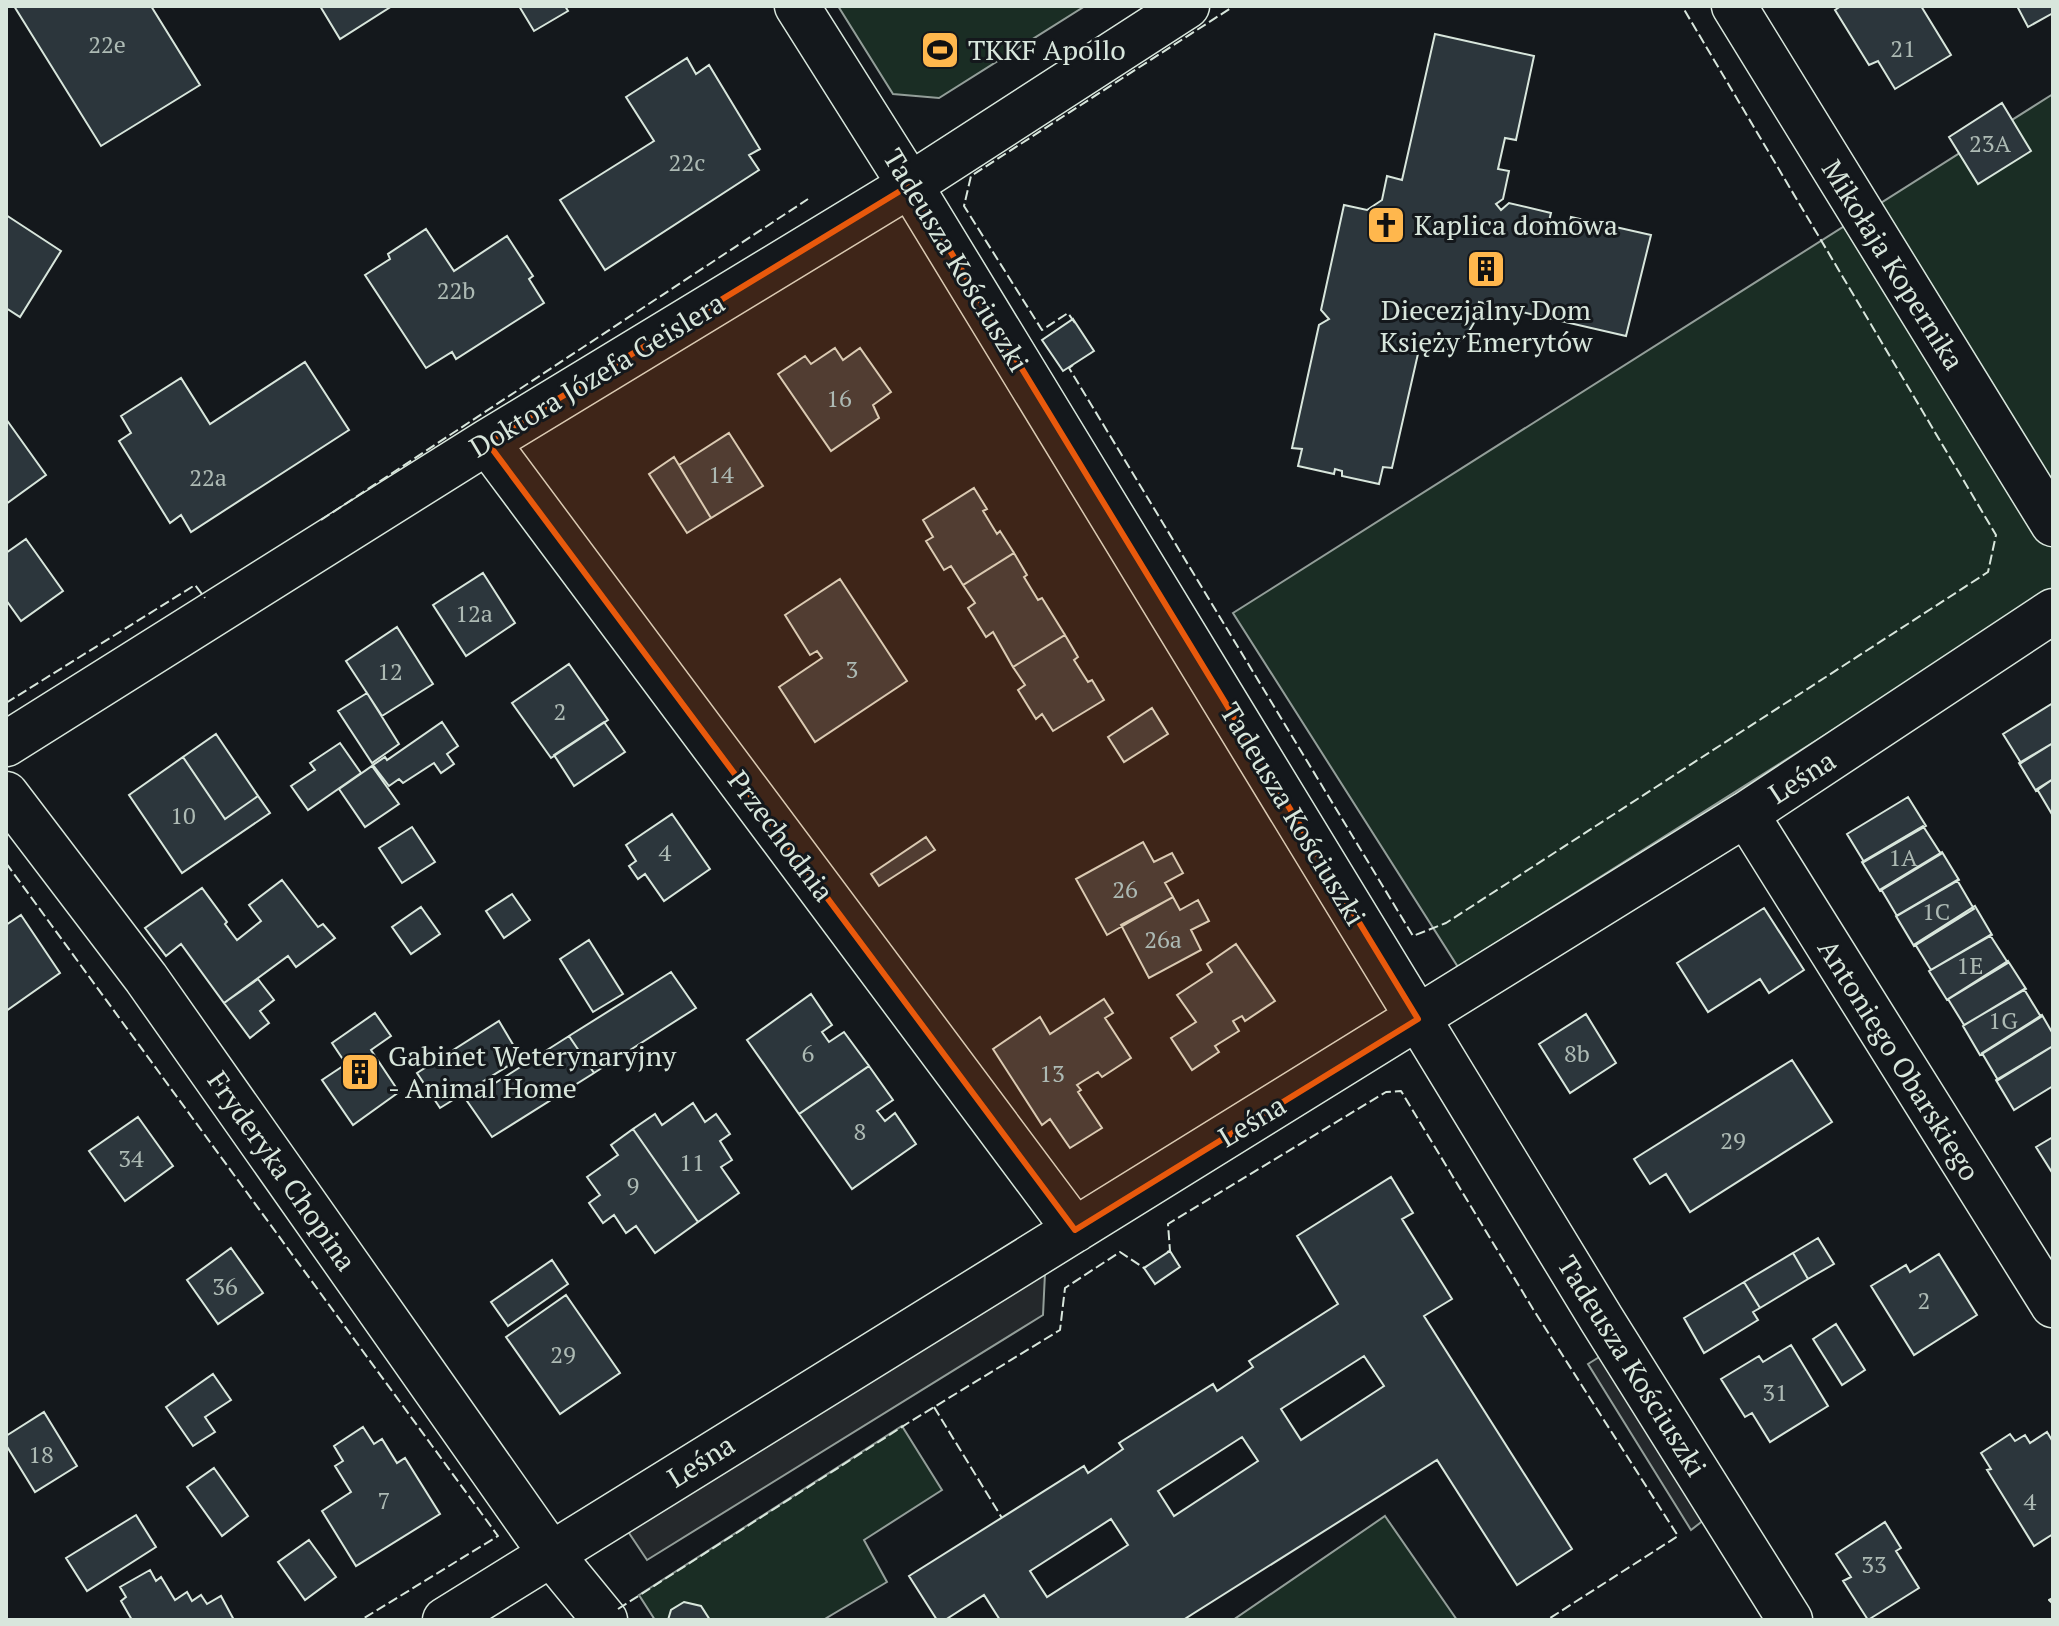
<svg xmlns="http://www.w3.org/2000/svg" width="2059" height="1626" font-family="'PT Serif',serif">
	<style>
		.green { fill: #1a2d24; stroke: #939e99; stroke-width: 2 }
		.parking { fill: #24282b; stroke: #939e99; stroke-width: 2 }
		.building { fill: #2c363c; stroke: #d8e6dc; stroke-width: 2; fill-rule: evenodd }
		.lines { fill: none; stroke-linecap: round; stroke-linejoin: round }
		.minor-casing { stroke: #d8e6dc; stroke-width: 47 }
		.minor { stroke: #14181c; stroke-width: 44 }
		.fence { stroke: #d8e6dc; stroke-width: 2; stroke-dasharray: 10 4; stroke-linecap: butt }
		.marked { fill: #e8590c; fill-opacity: 0.2; stroke: #e8590c; stroke-width: 6; stroke-linejoin: round }
		.labels { text-anchor: middle; stroke-width: 6; stroke-linejoin: round; paint-order: stroke }
		.number-label { font-size: 24px; fill: #adbab4 }
		.poi-label { font-size: 28px; fill: #d8e6dc; stroke: #14181c; text-anchor: start }
		.street-label { font-size: 28px; fill: #d8e6dc; stroke: #14181c }
	</style>
	<rect width="100%" height="100%" fill="#14181c"/>
	<!-- green -->
	<path class="green" d="M838 6H1085L939 98 893 94Z
		M2053 94V591L1458 967 1233 613Z
		M902 1426 942 1490 864 1540 887 1582 823 1620H655L639 1595Z
		M1385 1516 1457 1620H1233Z"/>
	<!-- parking -->
	<path class="parking" d="M1045 1273 1043 1315 647 1560 627 1530Z
		M1604 1354 1709 1516 1691 1530 1588 1364Z"/>
	<!-- building -->
	<path class="building" d="M14 6H151L200 85 101 146Z
		M320 6H392L340 39Z
		M519 6H565L568 11 534 31Z
		M1841 6H1921L1951 55 1895 89 1878 61 1869 65 1835 10Z
		M2017 6H2053V13L2028 27Z
		M1435 34 1534 56 1516 140 1505 138 1498 169 1509 171 1503 199 1496 204 1501 210 1509 203 1551 213 1547 229 1568 234 1571 217 1651 235 1626 336 1479 302 1475 321 1468 333 1452 348 1438 350 1420 345 1392 468 1383 467 1379 484 1342 476V471L1335 469 1334 474 1298 466 1302 449 1292 448 1319 325 1329 319 1321 310 1344 205 1367 210 1382 200 1387 176 1402 180Z
		M687 58 696 74 709 65 760 149 749 155 759 170 605 270 560 200 654 141 626 97Z
		M2002 103 2031 151 1978 184 1949 137Z
		M6 215 61 251 20 317 6 308Z
		M426 229 454 271 507 236 533 276 529 279 544 303 456 359 452 352 426 368 365 275 390 259 388 254Z
		M1073 319 1094 351 1063 371 1042 340Z
		M835 348 843 360 860 348 891 392 873 405 879 418 831 451 778 374 805 356 811 364Z
		M305 362 349 430 191 532 181 515 170 523 119 441 131 433 121 416 181 378 210 424Z
		M6 419 46 475 6 504Z
		M729 433 763 486 711 518 679 465Z
		M674 457 711 518 687 533 649 474Z
		M974 488 987 509 983 511 997 534 1000 531 1014 553 963 585 951 566 944 570 926 541 933 537 923 520Z
		M26 539 63 591 21 621 6 600V553Z
		M1014 553 1027 575 1024 577 1038 600 1042 598 1065 635 1013 667 993 632 986 637 968 608 975 603 963 585Z
		M483 573 515 623 466 656 433 605Z
		M840 579 907 681 815 742 779 687 822 658 817 651 810 655 785 615Z
		M397 627 433 684 382 716 346 661Z
		M1065 635 1078 657 1074 660 1088 682 1092 680 1104 700 1053 731 1042 714 1036 719 1018 690 1025 685 1013 667Z
		M569 664 608 720 551 758 512 703Z
		M367 693 399 744 372 763 338 711Z
		M2053 703V743L2021 763 2003 734Z
		M1152 708 1168 734 1124 762 1108 737Z
		M442 722 458 746 447 754 454 764 441 773 434 763 403 783 399 779 389 786 373 765 385 757 387 760Z
		M604 722 625 752 574 786 554 755Z
		M216 734 258 796 225 819 183 757Z
		M340 743 361 773 308 810 291 786 315 770 310 763Z
		M2053 743V779L2036 791 2019 763Z
		M183 757 225 819 258 796 270 813 182 873 129 795Z
		M372 766 399 804 365 827 339 789Z
		M2053 779V816L2037 789Z
		M1908 797 1926 826 1864 862 1847 834Z
		M672 814 710 869 664 901 645 874 638 879 629 866 636 861 626 845Z
		M1923 826 1941 854 1880 891 1862 862Z
		M412 827 435 862 402 883 379 848Z
		M926 837 935 850 879 886 871 874Z
		M1143 842 1154 862 1172 853 1183 873 1165 883 1173 897 1107 935 1076 879Z
		M1942 852 1959 880 1897 916 1881 889Z
		M282 880 318 927 323 924 335 938 296 967 288 956 224 1003 181 944 166 956 145 928 202 888 227 922 225 924 237 940 261 921 249 905Z
		M1957 880 1974 909 1914 946 1896 916Z
		M512 894 530 920 504 938 486 911Z
		M1173 897 1180 910 1198 900 1209 921 1191 930 1201 950 1149 978 1121 925Z
		M1975 906 1992 935 1931 970 1915 944Z
		M421 907 440 934 411 954 392 927Z
		M1764 908 1804 970 1769 993 1760 979 1708 1012 1677 963Z
		M21 915 60 973 6 1011V925Z
		M1990 935 2008 963 1947 1000 1929 971Z
		M589 940 623 994 593 1012 560 959Z
		M1236 944 1275 1001 1245 1021 1242 1016 1233 1021 1239 1031 1215 1046 1219 1052 1192 1070 1171 1038 1196 1022 1177 995 1212 972 1207 964Z
		M2008 961 2026 989 1964 1025 1948 999Z
		M671 972 696 1008 594 1073 569 1036Z
		M258 979 274 1000 260 1011 269 1023 250 1038 224 1003Z
		M2024 989 2041 1017 1980 1055 1963 1026Z
		M811 994 832 1025 822 1032 829 1042 844 1032 869 1066 799 1114 747 1040Z
		M1104 999 1113 1013 1105 1018 1131 1058 1102 1077 1098 1072 1077 1085 1081 1090 1078 1092 1102 1128 1070 1148 1050 1119 1042 1125 993 1049 1040 1017 1050 1034Z
		M375 1013 391 1036 371 1050 399 1092 353 1125 322 1080 346 1064 332 1043Z
		M1586 1014 1616 1063 1570 1093 1539 1044Z
		M2042 1015 2053 1034V1046L1998 1080 1982 1053Z
		M499 1021 521 1058 440 1108 417 1073Z
		M569 1036 594 1073 492 1137 467 1101Z
		M2053 1046V1086L2014 1110 1996 1080Z
		M1792 1060 1832 1122 1690 1212 1666 1174 1650 1184 1634 1159Z
		M869 1066 893 1100 877 1111 885 1121 895 1113 916 1144 852 1189 799 1114Z
		M693 1103 705 1122 716 1114 730 1134 720 1141 732 1160 721 1167 739 1193 698 1222 633 1129 655 1114 662 1125Z
		M138 1117 173 1166 125 1201 89 1151Z
		M633 1129 698 1222 655 1253 636 1226 626 1233 614 1215 603 1223 589 1203 600 1195 587 1177 618 1155 611 1145Z
		M2053 1137V1174L2036 1147Z
		M1391 1177 1413 1213 1402 1219 1452 1299 1424 1316 1572 1549 1517 1585 1437 1460 1183 1620H1000L984 1595 945 1620H937L909 1576 1084 1466 1088 1473 1123 1449 1119 1443 1213 1384 1217 1391 1253 1367 1249 1361 1338 1304 1297 1236ZM1364 1356 1384 1386 1301 1440 1281 1409ZM1242 1437 1258 1461 1174 1516 1158 1491ZM1111 1519 1128 1545 1047 1597 1030 1571Z
		M1818 1238 1834 1264 1808 1279 1793 1253Z
		M231 1248 263 1293 218 1324 187 1280Z
		M1170 1251 1180 1267 1155 1284 1144 1268Z
		M1793 1253 1808 1279 1760 1308 1744 1282Z
		M1939 1254 1977 1315 1914 1355 1871 1286 1906 1265 1910 1272Z
		M552 1260 568 1284 508 1326 491 1302Z
		M1744 1282 1760 1308 1753 1312 1758 1320 1704 1353 1684 1318Z
		M566 1295 620 1373 560 1414 506 1337Z
		M1836 1324 1865 1370 1842 1385 1813 1339Z
		M1791 1345 1828 1406 1770 1442 1752 1413 1745 1417 1721 1379 1759 1356 1763 1362Z
		M213 1374 231 1400 205 1417 215 1432 193 1446 166 1407Z
		M44 1412 77 1466 35 1492 6 1445V1436Z
		M363 1427 374 1444 382 1439 397 1463 405 1458 440 1514 356 1566 322 1511 351 1492 335 1466 343 1461 334 1446Z
		M2047 1432 2053 1442V1534L2034 1546 1987 1470 1991 1469 1981 1453 2010 1434 2015 1441 2025 1435 2030 1443Z
		M214 1468 248 1516 222 1536 187 1487Z
		M136 1515 156 1547 87 1591 66 1558Z
		M1885 1522 1901 1548 1896 1551 1919 1588 1868 1620 1843 1581 1851 1577 1836 1554Z
		M309 1540 336 1577 305 1600 278 1562Z
		M150 1570 156 1581 161 1577 175 1600 187 1592 192 1601 201 1595 207 1604 221 1596 234 1620H132L121 1601 126 1597 120 1587Z
		M684 1602 701 1606 710 1620H668L671 1610Z"/>
	<g class="lines">
		<!-- minor casing -->
		<g class="minor-casing">
			<path id="minor" d="M797 6 910 185 1602 1320 1790 1620
				M1734 6 2053 524
				M487 442 1075 1230
				M6 744 487 442 910 185 1187 6
				M6 794 146 978 551 1554 605 1620
				M1746 814 2053 1305
				M445 1620 1746 814 2053 611"/>
		</g>
		<!-- minor -->
		<use href="#minor" class="minor"/>
		<!-- fence -->
		<path class="fence" d="M1075 323 1068 313 1042 330 964 206 971 176 1234 6
			M1073 365 1069 368 1413 936 1446 923 1988 572 1996 535 1682 6
			M321 520 808 199
			M6 703 195 585 205 598
			M6 863 498 1536 361 1620
			M1167 1252 1170 1251 1168 1224 1386 1092 1401 1091 1533 1309 1678 1536 1547 1620
			M934 1407 1002 1518
			M2053 1598 2049 1600 2053 1604
			M618 1609 908 1423 1060 1330 1065 1288 1120 1252 1144 1268 1147 1266"/>
	</g>
	<!-- marked area -->
	<path class="marked" d="M910 185 1418 1019 1075 1230 487 442Z"/>
	<!-- icons -->
	<defs>
		<g id="stadium-square" transform="scale(2)"><rect x="-9" y="-9" width="18" height="18" rx="4" fill="#ffb74d" stroke="#14181c"/><path d="M0-5a6.5 5 0 1 0 0 10a6.5 5 0 1 0 0-10ZM-3.5-1.8h7v3.6h-7Z" fill="#111"/></g>
		<g id="church-square" transform="scale(2)"><rect x="-9" y="-9" width="18" height="18" rx="4" fill="#ffb74d" stroke="#14181c"/><path d="M-1.2-6h2.4v3.5h3.3v2.4h-3.3V6h-2.4V-.1h-3.3v-2.4h3.3Z" fill="#111"/></g>
		<g id="building-square" transform="scale(2)"><rect x="-9" y="-9" width="18" height="18" rx="4" fill="#ffb74d" stroke="#14181c"/><path d="M-4-6H4V6H1V3H-1V6H-4ZM-2.5-4.3h1.7v1.8h-1.7ZM.8-4.3h1.7v1.8H.8ZM-2.5-1h1.7V.8h-1.7ZM.8-1h1.7V.8H.8Z" fill="#111"/></g>
	</defs>
	<g fill-rule="evenodd">
		<use href="#stadium-square" x="940" y="50"/>
		<use href="#church-square" x="1386" y="225"/>
		<use href="#building-square" x="1486" y="269"/>
		<use href="#building-square" x="360" y="1072"/>
	</g>
	<g class="labels">
		<!-- number labels -->
		<g class="number-label">
			<text x="107" y="53">22e</text>
			<text x="1903" y="57">21</text>
			<text x="1990" y="152">23A</text>
			<text x="687" y="171">22c</text>
			<text x="456" y="299">22b</text>
			<text x="839" y="407">16</text>
			<text x="721" y="483">14</text>
			<text x="208" y="486">22a</text>
			<text x="474" y="622">12a</text>
			<text x="852" y="678">3</text>
			<text x="390" y="680">12</text>
			<text x="560" y="720">2</text>
			<text x="183" y="824">10</text>
			<text x="665" y="861">4</text>
			<text x="1903" y="866">1A</text>
			<text x="1125" y="898">26</text>
			<text x="1936" y="920">1C</text>
			<text x="1163" y="948">26a</text>
			<text x="1970" y="974">1E</text>
			<text x="2003" y="1029">1G</text>
			<text x="808" y="1062">6</text>
			<text x="1577" y="1062">8b</text>
			<text x="1052" y="1082">13</text>
			<text x="860" y="1140">8</text>
			<text x="1733" y="1149">29</text>
			<text x="131" y="1167">34</text>
			<text x="692" y="1171">11</text>
			<text x="633" y="1194">9</text>
			<text x="225" y="1295">36</text>
			<text x="1924" y="1309">2</text>
			<text x="563" y="1363">29</text>
			<text x="1775" y="1401">31</text>
			<text x="41" y="1463">18</text>
			<text x="384" y="1509">7</text>
			<text x="2030" y="1510">4</text>
			<text x="1874" y="1573">33</text>
		</g>
		<!-- poi labels -->
		<g class="poi-label">
			<text x="968" y="60">TKKF Apollo</text>
			<text x="1414" y="235">Kaplica domowa</text>
			<text x="1486" y="320" text-anchor="middle">Diecezjalny Dom<tspan x="1486" dy="32">Księży Emerytów</tspan></text>
			<text x="388" y="1066">Gabinet Weterynaryjny<tspan x="388" dy="32">- Animal Home</tspan></text>
		</g>
		<!-- street labels -->
		<g class="street-label">
			<text transform="translate(956 260) rotate(59)" y="10">Tadeusza Kościuszki</text>
			<text transform="translate(1893 265) rotate(58)" y="10">Mikołaja Kopernika</text>
			<text transform="translate(597 375) rotate(-31)" y="10">Doktora Józefa Geislera</text>
			<text transform="translate(1802 777) rotate(-33)" y="10">Leśna</text>
			<text transform="translate(1293 814) rotate(59)" y="10">Tadeusza Kościuszki</text>
			<text transform="translate(781 836) rotate(53)" y="10">Przechodnia</text>
			<text transform="translate(1899 1060) rotate(58)" y="10">Antoniego Obarskiego</text>
			<text transform="translate(1252 1121) rotate(-31)" y="10">Leśna</text>
			<text transform="translate(282 1171) rotate(55)" y="10">Fryderyka Chopina</text>
			<text transform="translate(1632 1366) rotate(58)" y="10">Tadeusza Kościuszki</text>
			<text transform="translate(701 1461) rotate(-32)" y="10">Leśna</text>
		</g>
	</g>
	<!-- border -->
	<rect width="2059" height="1626" fill="none" stroke="#d8e6dc" stroke-width="16"/>
</svg>
